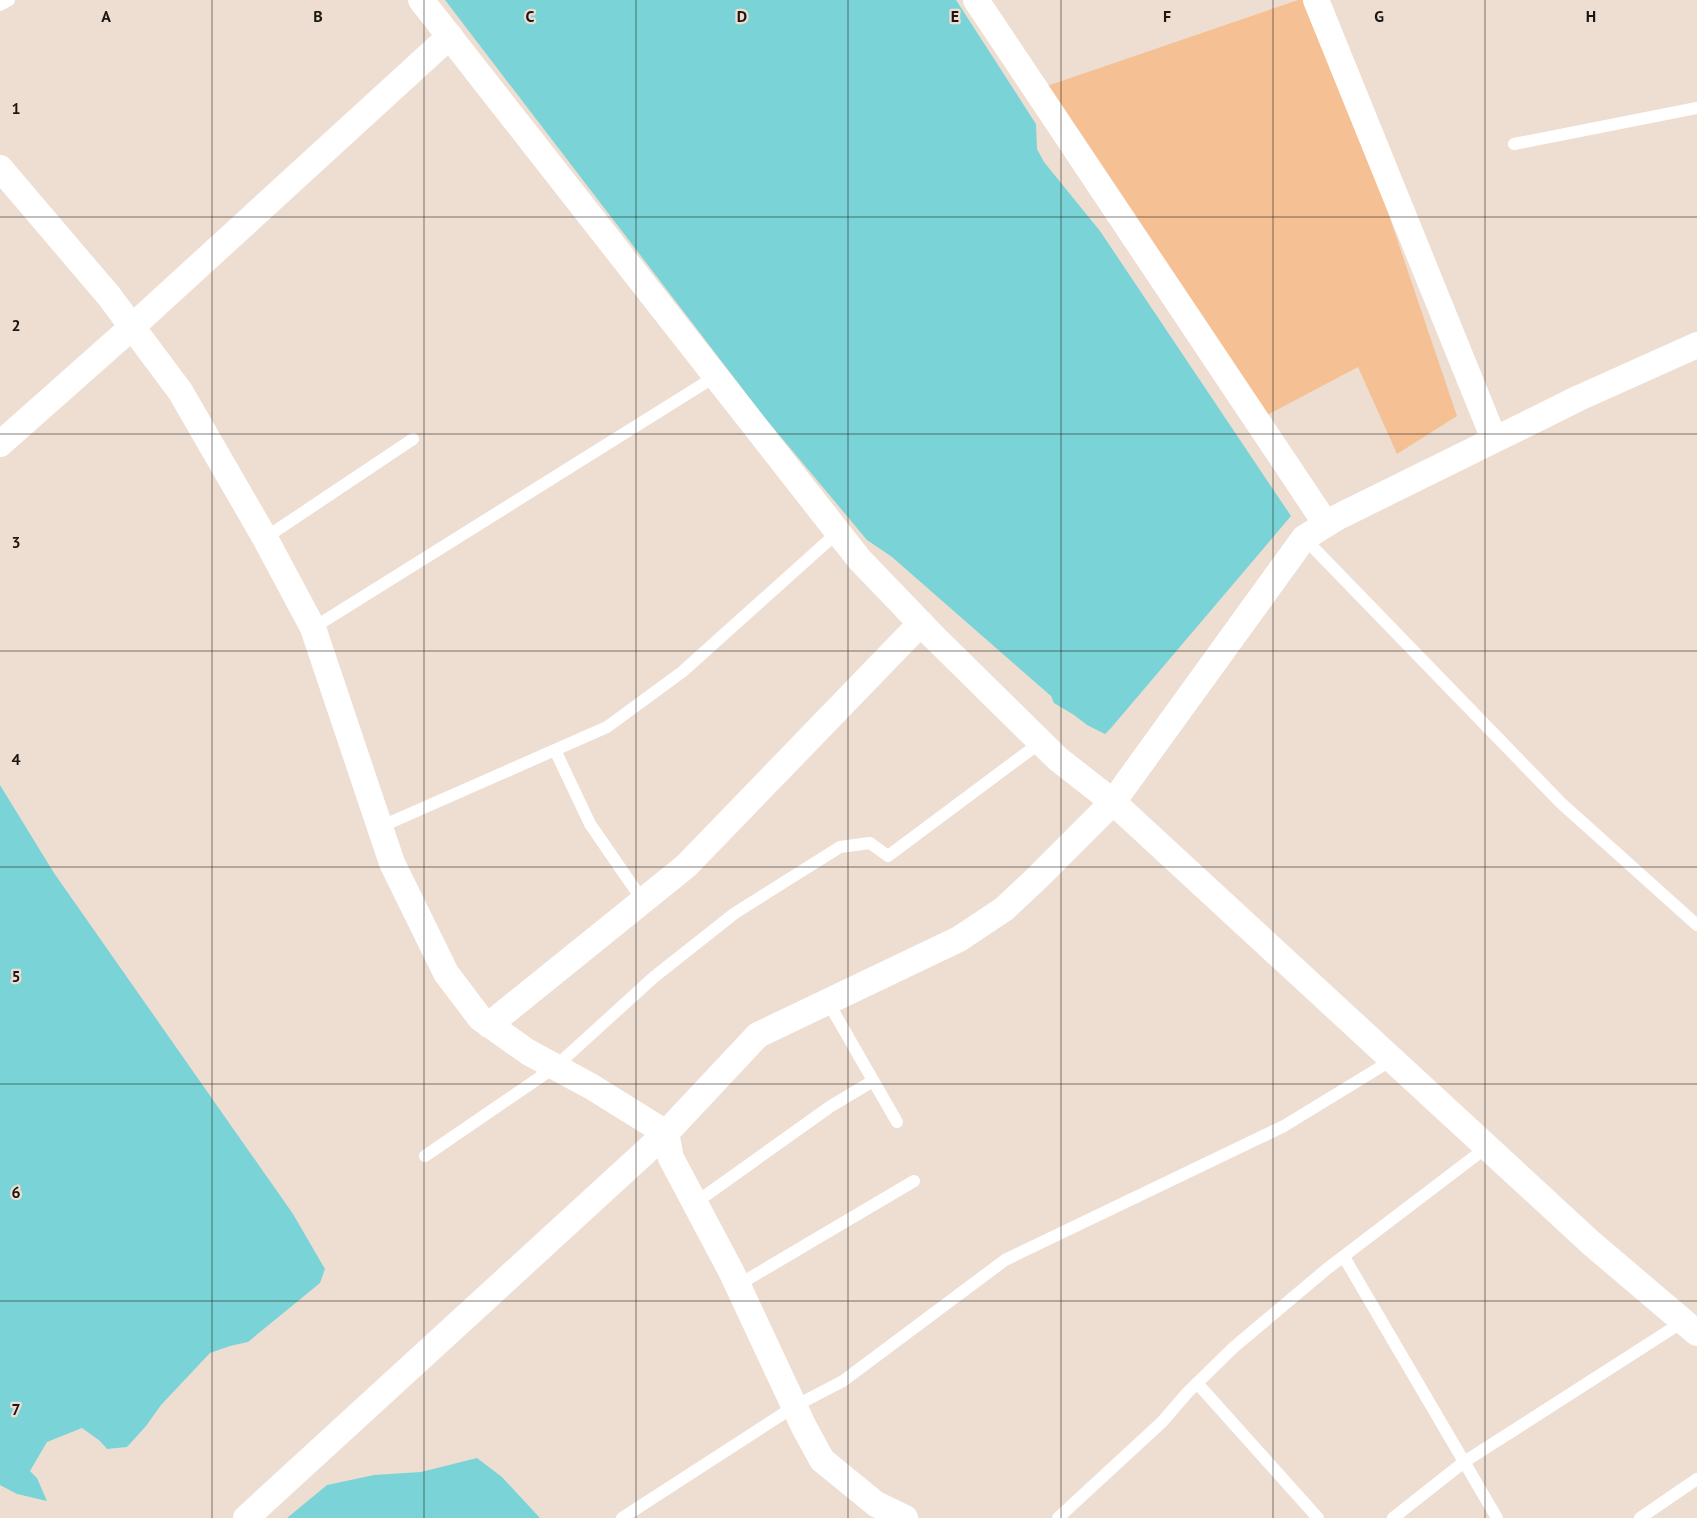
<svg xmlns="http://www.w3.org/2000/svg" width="1697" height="1518" font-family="'PT Sans',sans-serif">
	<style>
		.green { fill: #f5c094 }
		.water { fill: #7ad4d7 }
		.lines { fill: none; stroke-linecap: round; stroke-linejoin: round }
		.service { stroke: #fff; stroke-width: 12 }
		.minor { stroke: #fff; stroke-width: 26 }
		.grid { fill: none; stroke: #1c1712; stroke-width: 1; stroke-opacity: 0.55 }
		.grid-label { font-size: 16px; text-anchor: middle; font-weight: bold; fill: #1c1712; stroke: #eeded2; stroke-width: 4.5; stroke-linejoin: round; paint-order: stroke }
	</style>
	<rect width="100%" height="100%" fill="#eeded2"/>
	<!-- green -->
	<path class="green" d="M1298 0H1316L1457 416 1397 454 1358 367 1267 415 1047 86Z"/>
	<!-- water -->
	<path class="water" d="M445 0H956L1036 124 1037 149 1044 162 1100 231 1291 516 1111 728 1105 734 1087 725 1074 715 1054 703 1051 696 892 557 867 540 765 418Z
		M0 785 54 873 293 1214 325 1269 320 1283 248 1342 230 1346 210 1353 161 1405 146 1426 127 1447 107 1449 100 1441 82 1428 47 1442 30 1471 37 1478 47 1501 17 1494 0 1485Z
		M477 1458 502 1477 540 1518H287L327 1485 374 1475 421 1472Z"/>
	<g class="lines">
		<!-- service -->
		<path class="service" d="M0 5 9 0
			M1514 144 1697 108
			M265 538 413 439
			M1304 538 1561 803 1697 925
			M313 628 716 376
			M555 750 590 824 643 901
			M380 827 607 727 682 672 838 532
			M828 1002 897 1122
			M425 1156 555 1067 654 977 735 913 840 847 870 843 888 856 1041 742
			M695 1203 831 1106 873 1081
			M1344 1257 1497 1518
			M738 1285 914 1181
			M1197 1383 1318 1518
			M622 1518 795 1406 843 1381 1005 1260 1284 1126 1392 1060
			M1058 1518 1162 1422 1187 1393 1234 1347 1328 1268 1487 1147
			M1393 1518 1464 1462 1684 1321
			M1640 1518 1697 1479"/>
		<!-- minor -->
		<path class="minor" d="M421 0 859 559 933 636 1058 759 1113 802 1591 1243 1697 1333
			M976 0 1326 524
			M1316 0 1494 439
			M0 168 109 296 180 391 265 538 313 628 392 863 446 973 480 1018 528 1052 592 1087 666 1133 671 1158 731 1271 804 1427 822 1460 876 1504 905 1518
			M0 444 132 327 450 36
			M489 1025 686 866 921 623
			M246 1518 666 1133 758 1035 959 939 1004 909 1037 878 1113 802 1304 538 1338 517 1579 398 1697 345"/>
	</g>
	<!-- grid -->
	<path class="grid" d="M212 0V1518M424 0V1518M636 0V1518M848 0V1518M1061 0V1518M1273 0V1518M1485 0V1518M0 217H1697M0 434H1697M0 651H1697M0 867H1697M0 1084H1697M0 1301H1697"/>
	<g class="grid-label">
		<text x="106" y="22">A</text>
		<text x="318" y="22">B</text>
		<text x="530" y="22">C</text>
		<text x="742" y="22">D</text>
		<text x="955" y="22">E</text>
		<text x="1167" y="22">F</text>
		<text x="1379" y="22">G</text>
		<text x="1591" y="22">H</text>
		<text x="16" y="114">1</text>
		<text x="16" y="331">2</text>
		<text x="16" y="548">3</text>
		<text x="16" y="765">4</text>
		<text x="16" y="982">5</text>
		<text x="16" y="1198">6</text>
		<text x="16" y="1415">7</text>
	</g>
</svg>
